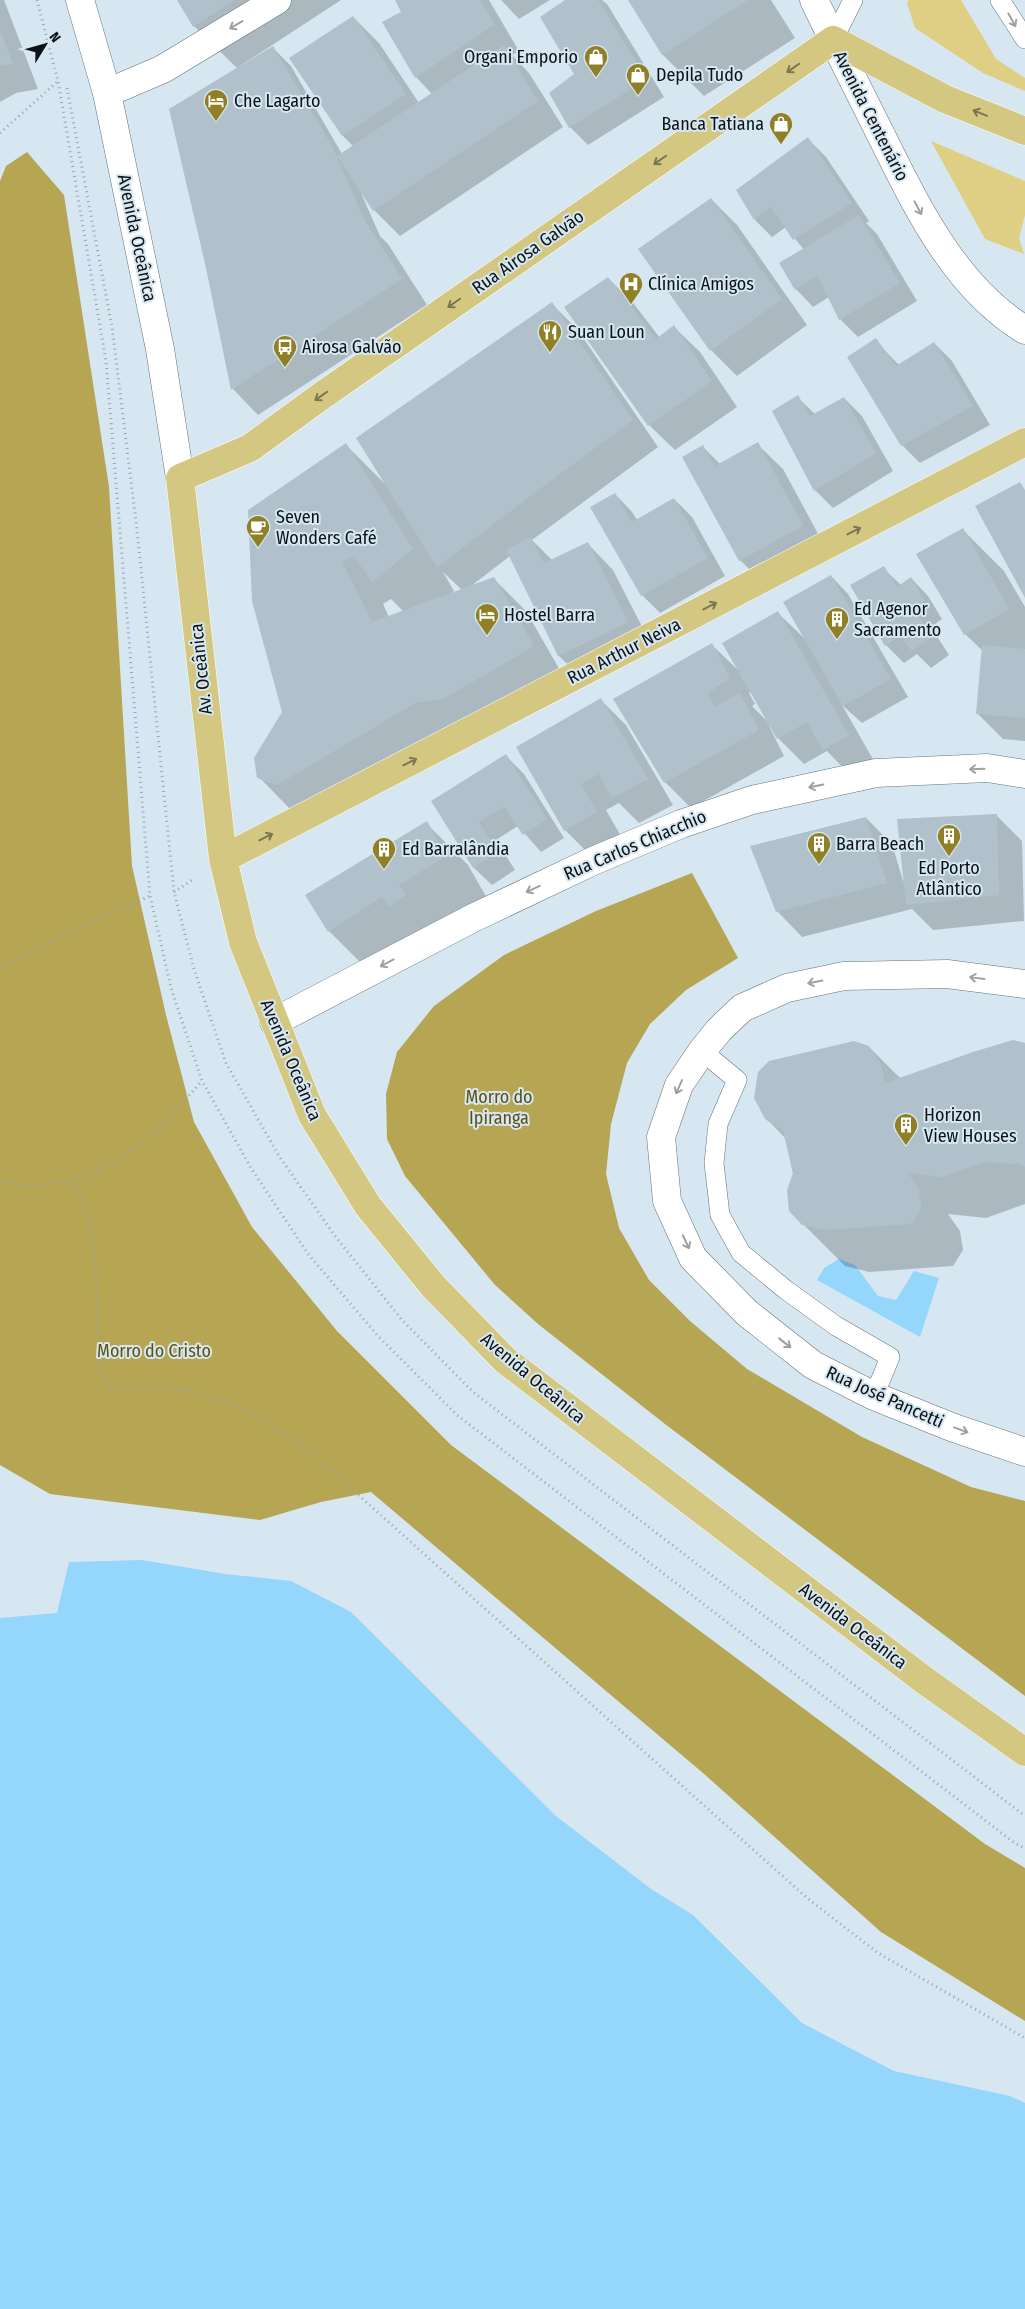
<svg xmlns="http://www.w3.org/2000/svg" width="1025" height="2309" font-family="'Fira Sans Condensed',sans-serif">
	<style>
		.green { fill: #decf85 }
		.forest { fill: #b6a553 }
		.water { fill: #95d6fc }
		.shadow { fill: #0003; fill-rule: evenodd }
		.building { fill: #b1c1cb }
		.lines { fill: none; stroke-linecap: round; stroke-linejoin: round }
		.service-casing { stroke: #64737c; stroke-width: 20 }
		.minor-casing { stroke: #64737c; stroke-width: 29 }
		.tertiary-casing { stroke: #64737c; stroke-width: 29 }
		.primary-casing { stroke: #fff; stroke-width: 29 }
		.path { stroke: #97a5ad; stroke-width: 3; stroke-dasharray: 1 4; stroke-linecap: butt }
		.service { stroke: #fff; stroke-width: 19 }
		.minor { stroke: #fff; stroke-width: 28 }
		.tertiary { stroke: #fff; stroke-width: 28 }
		.primary { stroke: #d4c782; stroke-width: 28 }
		.oneway { stroke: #9ea0a2 }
		.oneway2 { stroke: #7a7651 }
		.labels { text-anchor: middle; stroke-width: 4; stroke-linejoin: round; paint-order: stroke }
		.poi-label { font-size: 18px; fill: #0d1216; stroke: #d6e7f1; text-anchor: start }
		.street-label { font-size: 18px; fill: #0d1216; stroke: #d6e7f1 }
		.park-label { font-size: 18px; fill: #5d5112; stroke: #d6e7f1 }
	</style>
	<rect width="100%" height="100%" fill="#d6e7f1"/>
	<!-- green -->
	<path class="green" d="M909 0H961L996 59 1025 78V91L983 73 915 28 907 3Z
		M931 141 1025 181V215L1019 238 1024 254 985 239Z"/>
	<!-- forest -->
	<path class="forest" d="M27 152 64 195 109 487 132 866 166 1015 194 1122 252 1227 337 1331 451 1445 985 1844 1025 1868V2021L881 1932 703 1773 371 1492 321 1502 260 1520 50 1494 0 1465V181L6 166Z
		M692 873 738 958 686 990 650 1024 627 1063 611 1124 606 1174 619 1228 649 1280 690 1321 747 1369 862 1437 971 1487 1025 1501V1696L665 1424 538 1324 495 1285 405 1176 387 1139 386 1094 397 1052 434 1006 504 955 596 911Z"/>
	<!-- water -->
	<path class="water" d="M839 1259 855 1265 878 1296 896 1300 914 1271 939 1278 920 1337 817 1280 824 1268Z
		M142 1560 225 1574 291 1581 351 1612 556 1816 651 1889 693 1915 802 2023 894 2071 1010 2096 1025 2103V2309H0V1618L57 1613 69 1562Z"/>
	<!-- shadow -->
	<path class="shadow" d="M0 0H4L38 89 16 93 0 102Z
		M178 0H341L237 68 194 26Z
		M396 0H489L519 51 512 55 529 73 563 127 400 236 374 210 361 193 380 236 388 244 427 305 258 415 233 389 208 267 273 48 291 66 342 154 353 146 343 136 291 58 353 17 379 43 419 103 432 94 416 77 402 13Z
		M501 0H550L519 19Z
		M568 0H602L607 4 664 97 588 145 570 127 550 93 576 74Z
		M629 0H771L795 38 704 96 663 55Z
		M808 139 826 157 869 221 866 223 877 234 917 301 858 337 840 319 829 297 813 307 796 289 804 250 786 227 772 237 755 220Z
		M711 199 737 225 807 325 737 376 711 350 640 249Z
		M608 278 634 304 660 338 674 327 700 352 737 407 675 450 649 425Z
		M552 304 577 329 658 447 532 540 553 561 588 544 613 570 653 648 585 681 559 656 510 556 471 586 494 579 526 611 565 679 291 810 259 777 284 713 346 445 385 484ZM443 572 462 590 450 594 454 591ZM391 599 404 612 389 617 383 604Z
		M875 340 899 365 934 343 952 361 990 425 920 463 902 445Z
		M797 397 815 414 844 398 862 416 893 471 833 508 815 490Z
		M757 444 783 469 828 552 766 586 740 560 703 447 720 464Z
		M615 494 632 512 638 521 674 499 692 517 725 576 660 613 642 595Z
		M962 529 1004 571 1025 607V741L1003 739 977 713 983 651 965 634Z
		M883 568 901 585 911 578 928 596 942 619 931 627 949 655 931 668 917 654 904 663 886 645 852 586Z
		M831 576 848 594 908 697 862 723 842 705 874 761 850 775 827 751 804 764 778 738 771 725 769 726 784 756 691 808 665 782 615 700 712 645 739 671 778 613 805 639ZM751 692 769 723 752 706 755 704 749 693Z
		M601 700 626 725 673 805 639 823 619 803 606 810 622 838 591 856 565 830Z
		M506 756 524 774 564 838 541 852 518 826 496 840 515 870 492 885 474 868 433 801Z
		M996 815 1022 841 1024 921 933 930 912 909 802 937 777 911 866 818 892 844 903 881Z
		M426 823 468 865 487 898 371 973 329 931Z
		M1025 1044V1204L986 1218 948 1214 960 1231 963 1250 953 1266 869 1272 845 1266 803 1224 786 1139 766 1118 869 1047 901 1079Z"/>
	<!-- building -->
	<path class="building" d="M177 0H234L193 27Z
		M395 0H480L495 24 415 78 382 22 401 12Z
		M565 0H598L647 79 569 128 549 93 574 74 540 17Z
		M628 0H748L662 55Z
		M353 16 406 94 342 136 289 58Z
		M0 30 13 64 0 66Z
		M504 45 538 101 373 211 337 156Z
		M273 46 333 148 363 217 402 279 231 390 206 268 169 109Z
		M808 137 852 203 793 240 771 207 754 220 736 190Z
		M711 198 782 299 710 351 638 249Z
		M859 215 900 283 839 320 817 275 795 290 779 263Z
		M608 277 656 339 674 325 712 381 648 426 564 307Z
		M552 302 633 420 549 482 437 567 356 438Z
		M876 338 896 366 934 342 973 406 901 446 847 357Z
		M798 395 810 416 844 397 876 453 814 491 772 411Z
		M758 442 803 526 739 561 682 457 703 445 715 466Z
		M346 443 413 549 372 582 354 556 342 562 372 622 494 577 534 646 443 699 415 703 277 785 257 778 254 758 282 712 252 601 248 510Z
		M1020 482 1025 490V598L975 506Z
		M615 493 632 522 674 498 708 558 641 596 590 507Z
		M963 528 1009 609 964 635 916 554Z
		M531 537 544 563 588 542 628 622 558 656 506 550Z
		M884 566 897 587 911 577 925 601 914 609 932 637 912 651 900 636 885 646 850 585Z
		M831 575 891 679 843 706 783 602Z
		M778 611 849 735 823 750 807 722 777 739 722 643Z
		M712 643 730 678 708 693 715 707 740 693 759 730 664 783 613 699Z
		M982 645 1025 649V718L976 714Z
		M601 698 648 779 612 798 599 774 581 784 597 812 564 831 516 747Z
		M506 754 547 819 523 835 504 807 479 822 498 852 473 868 431 801Z
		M997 814 999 895 906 905 897 819Z
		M866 817 887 883 776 912 750 846Z
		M427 821 446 856 399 885 406 895 389 907 382 897 328 932 305 895Z
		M1013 1040 1025 1043V1167L1019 1164 984 1162 943 1177 908 1173 918 1188 922 1208 911 1224 826 1230 802 1225 789 1211 787 1190 793 1173 783 1131 765 1119 754 1098 758 1072 769 1061 854 1041 869 1046 881 1064 885 1083 973 1052Z"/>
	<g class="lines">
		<!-- service casing -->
		<g class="service-casing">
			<path id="service" d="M1000 0 1025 39
				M833 40 853 0
				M702 1051 737 1080 718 1124 714 1163 720 1215 741 1253 786 1290 836 1326 890 1357 874 1396"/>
		</g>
		<!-- minor casing -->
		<g class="minor-casing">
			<path id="minor" d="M107 93 163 69 277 0
				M1025 984 947 974 844 976 787 988 742 1008 719 1030 702 1051 679 1085 661 1137 667 1201 693 1258 747 1313 813 1365 874 1396 954 1428 1025 1452
				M274 1022 473 918 593 861 681 824 752 800 876 773 987 768 1025 774"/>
		</g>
		<!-- tertiary casing -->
		<g class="tertiary-casing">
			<path id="tertiary" d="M80 0 107 93 160 349 180 478
				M814 0C835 44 858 89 880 133 916 205 954 287 1025 330"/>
		</g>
		<!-- primary casing -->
		<g class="primary-casing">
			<path id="primary" d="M1025 131 945 99 833 40 320 397 250 448 180 478 223 859 243 942 312 1115 368 1206 433 1286 505 1360 924 1680 1025 1752
				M223 859 1025 442"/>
		</g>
		<!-- path -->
		<path class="path" d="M37 0 58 81 106 361 150 896 171 988 202 1081 251 1168 308 1254 378 1336 457 1415 1016 1844 1025 1848
			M67 88 112 327 137 530 174 892 194 969 226 1063 279 1156 335 1236 402 1320 473 1392 1025 1816
			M0 133 57 82
			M174 892 192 880
			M0 969 59 936 150 896
			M74 1180 90 1220 96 1275 100 1371 109 1387 194 1390 247 1411 305 1447 807 1898 878 1953 1025 2038
			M0 1181 27 1187 74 1180 121 1159 158 1130 202 1081"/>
		<!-- service -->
		<use href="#service" class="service"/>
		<!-- minor -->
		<use href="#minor" class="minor"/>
		<!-- tertiary -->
		<use href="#tertiary" class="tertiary"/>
		<!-- primary -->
		<use href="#primary" class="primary"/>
	</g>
	<!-- one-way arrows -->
	<defs><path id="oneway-shaft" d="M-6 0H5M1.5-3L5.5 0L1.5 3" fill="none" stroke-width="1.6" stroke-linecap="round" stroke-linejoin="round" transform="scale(1.25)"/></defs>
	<g class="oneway">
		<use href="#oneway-shaft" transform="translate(1012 20) rotate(61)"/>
		<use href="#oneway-shaft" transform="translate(236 25) rotate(149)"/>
		<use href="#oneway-shaft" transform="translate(918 208) rotate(62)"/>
		<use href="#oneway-shaft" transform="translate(977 769) rotate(178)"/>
		<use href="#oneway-shaft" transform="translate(816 786) rotate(168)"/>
		<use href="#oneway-shaft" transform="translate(533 889) rotate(155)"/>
		<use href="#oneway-shaft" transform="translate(387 963) rotate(152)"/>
		<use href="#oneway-shaft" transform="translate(977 978) rotate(-172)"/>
		<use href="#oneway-shaft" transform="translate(815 982) rotate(169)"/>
		<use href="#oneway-shaft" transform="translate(679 1087) rotate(114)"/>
		<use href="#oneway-shaft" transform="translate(686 1242) rotate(65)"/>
		<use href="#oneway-shaft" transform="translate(785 1343) rotate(38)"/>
		<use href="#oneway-shaft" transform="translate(961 1430) rotate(20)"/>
	</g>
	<g class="oneway2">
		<use href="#oneway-shaft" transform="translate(793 68) rotate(145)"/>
		<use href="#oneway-shaft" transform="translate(980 113) rotate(-158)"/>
		<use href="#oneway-shaft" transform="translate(660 160) rotate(145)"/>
		<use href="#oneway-shaft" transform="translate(454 303) rotate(145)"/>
		<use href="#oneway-shaft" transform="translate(321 396) rotate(145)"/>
		<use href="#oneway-shaft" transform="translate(854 531) rotate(-27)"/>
		<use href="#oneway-shaft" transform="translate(710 606) rotate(-27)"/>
		<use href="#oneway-shaft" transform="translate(410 762) rotate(-27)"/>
		<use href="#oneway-shaft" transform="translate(266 837) rotate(-27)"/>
	</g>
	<!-- icons -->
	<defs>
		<g id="shop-pin" transform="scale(1.25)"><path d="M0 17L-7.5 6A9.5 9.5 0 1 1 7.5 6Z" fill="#907f25" stroke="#d6e7f1"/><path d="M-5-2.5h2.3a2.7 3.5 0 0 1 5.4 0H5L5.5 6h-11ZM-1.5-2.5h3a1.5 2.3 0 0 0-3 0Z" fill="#fff"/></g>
		<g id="hotel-pin" transform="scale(1.25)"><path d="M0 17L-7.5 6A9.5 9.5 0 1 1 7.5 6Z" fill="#907f25" stroke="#d6e7f1"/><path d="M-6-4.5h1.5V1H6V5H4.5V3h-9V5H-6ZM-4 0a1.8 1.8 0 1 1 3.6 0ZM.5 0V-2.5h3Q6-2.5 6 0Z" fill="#fff"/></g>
		<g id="hospital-pin" transform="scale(1.25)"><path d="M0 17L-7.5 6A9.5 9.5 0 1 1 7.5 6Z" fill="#907f25" stroke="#d6e7f1"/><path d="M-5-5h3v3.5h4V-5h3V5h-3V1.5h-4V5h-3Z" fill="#fff"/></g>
		<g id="restaurant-pin" transform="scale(1.25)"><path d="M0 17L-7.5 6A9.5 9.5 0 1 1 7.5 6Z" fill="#907f25" stroke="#d6e7f1"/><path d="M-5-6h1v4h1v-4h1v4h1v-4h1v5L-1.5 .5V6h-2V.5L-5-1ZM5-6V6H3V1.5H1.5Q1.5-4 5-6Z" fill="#fff"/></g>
		<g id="bus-pin" transform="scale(1.25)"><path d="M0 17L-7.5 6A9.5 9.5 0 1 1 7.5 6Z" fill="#907f25" stroke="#d6e7f1"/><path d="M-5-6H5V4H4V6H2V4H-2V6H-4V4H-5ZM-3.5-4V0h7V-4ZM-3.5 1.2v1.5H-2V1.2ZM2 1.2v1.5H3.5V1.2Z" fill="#fff"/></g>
		<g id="cafe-pin" transform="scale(1.25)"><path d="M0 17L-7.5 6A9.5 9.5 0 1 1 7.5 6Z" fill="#907f25" stroke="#d6e7f1"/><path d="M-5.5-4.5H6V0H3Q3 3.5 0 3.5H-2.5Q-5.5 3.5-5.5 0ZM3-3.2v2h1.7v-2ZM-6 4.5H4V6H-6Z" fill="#fff"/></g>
		<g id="building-pin" transform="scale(1.25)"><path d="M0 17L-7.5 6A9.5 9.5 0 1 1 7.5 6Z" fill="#907f25" stroke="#d6e7f1"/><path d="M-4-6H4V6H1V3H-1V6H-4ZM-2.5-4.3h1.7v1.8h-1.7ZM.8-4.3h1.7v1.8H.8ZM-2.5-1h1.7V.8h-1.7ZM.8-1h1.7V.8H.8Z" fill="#fff"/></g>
	</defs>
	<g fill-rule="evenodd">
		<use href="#shop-pin" x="596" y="57"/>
		<use href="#shop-pin" x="638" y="75"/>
		<use href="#hotel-pin" x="216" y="101"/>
		<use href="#shop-pin" x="781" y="124"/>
		<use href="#hospital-pin" x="631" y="284"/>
		<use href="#restaurant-pin" x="550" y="332"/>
		<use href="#bus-pin" x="285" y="347"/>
		<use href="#cafe-pin" x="258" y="527"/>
		<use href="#hotel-pin" x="487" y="615"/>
		<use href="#building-pin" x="837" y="619"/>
		<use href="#building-pin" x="949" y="836"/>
		<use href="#building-pin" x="819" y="844"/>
		<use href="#building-pin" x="384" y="849"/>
		<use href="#building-pin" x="906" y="1125"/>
	</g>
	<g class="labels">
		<!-- poi labels -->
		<g class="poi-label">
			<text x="578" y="63" text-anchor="end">Organi Emporio</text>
			<text x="656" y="81">Depila Tudo</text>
			<text x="234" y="107">Che Lagarto</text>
			<text x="764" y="130" text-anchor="end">Banca Tatiana</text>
			<text x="648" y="290">Clínica Amigos</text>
			<text x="568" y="338">Suan Loun</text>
			<text x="302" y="353">Airosa Galvão</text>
			<text x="276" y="523">Seven<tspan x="276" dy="21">Wonders Café</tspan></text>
			<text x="854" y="615">Ed Agenor<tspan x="854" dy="21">Sacramento</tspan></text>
			<text x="504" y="621">Hostel Barra</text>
			<text x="836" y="850">Barra Beach</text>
			<text x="402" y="855">Ed Barralândia</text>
			<text x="949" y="874" text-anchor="middle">Ed Porto<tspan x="949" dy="21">Atlântico</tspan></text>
			<text x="924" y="1121">Horizon<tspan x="924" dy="21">View Houses</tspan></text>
		</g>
		<!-- street labels -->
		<g class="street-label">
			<text transform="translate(871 116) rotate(63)" y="6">Avenida Centenário</text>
			<text transform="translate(137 238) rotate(78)" y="6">Avenida Oceânica</text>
			<text transform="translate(528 252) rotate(-35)" y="6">Rua Airosa Galvão</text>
			<text transform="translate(624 651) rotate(-27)" y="6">Rua Arthur Neiva</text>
			<text transform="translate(201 669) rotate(-96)" y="6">Av. Oceânica</text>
			<text transform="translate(635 845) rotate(-23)" y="6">Rua Carlos Chiacchio</text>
			<text transform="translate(291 1060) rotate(67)" y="6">Avenida Oceânica</text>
			<text transform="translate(533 1378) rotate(40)" y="6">Avenida Oceânica</text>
			<text transform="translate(885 1397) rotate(24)" y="6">Rua José Pancetti</text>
			<text transform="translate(853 1626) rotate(37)" y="6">Avenida Oceânica</text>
		</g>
		<!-- park labels -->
		<g class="park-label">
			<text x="499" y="1103">Morro do<tspan x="499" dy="21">Ipiranga</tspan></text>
			<text x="154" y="1357">Morro do Cristo</text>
		</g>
	</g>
	<!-- north arrow -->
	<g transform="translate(45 45) rotate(53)" stroke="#d6e7f1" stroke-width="4" paint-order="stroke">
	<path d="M0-4L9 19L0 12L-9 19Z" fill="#0d1216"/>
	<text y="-8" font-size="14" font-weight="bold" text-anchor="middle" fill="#0d1216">N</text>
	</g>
</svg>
